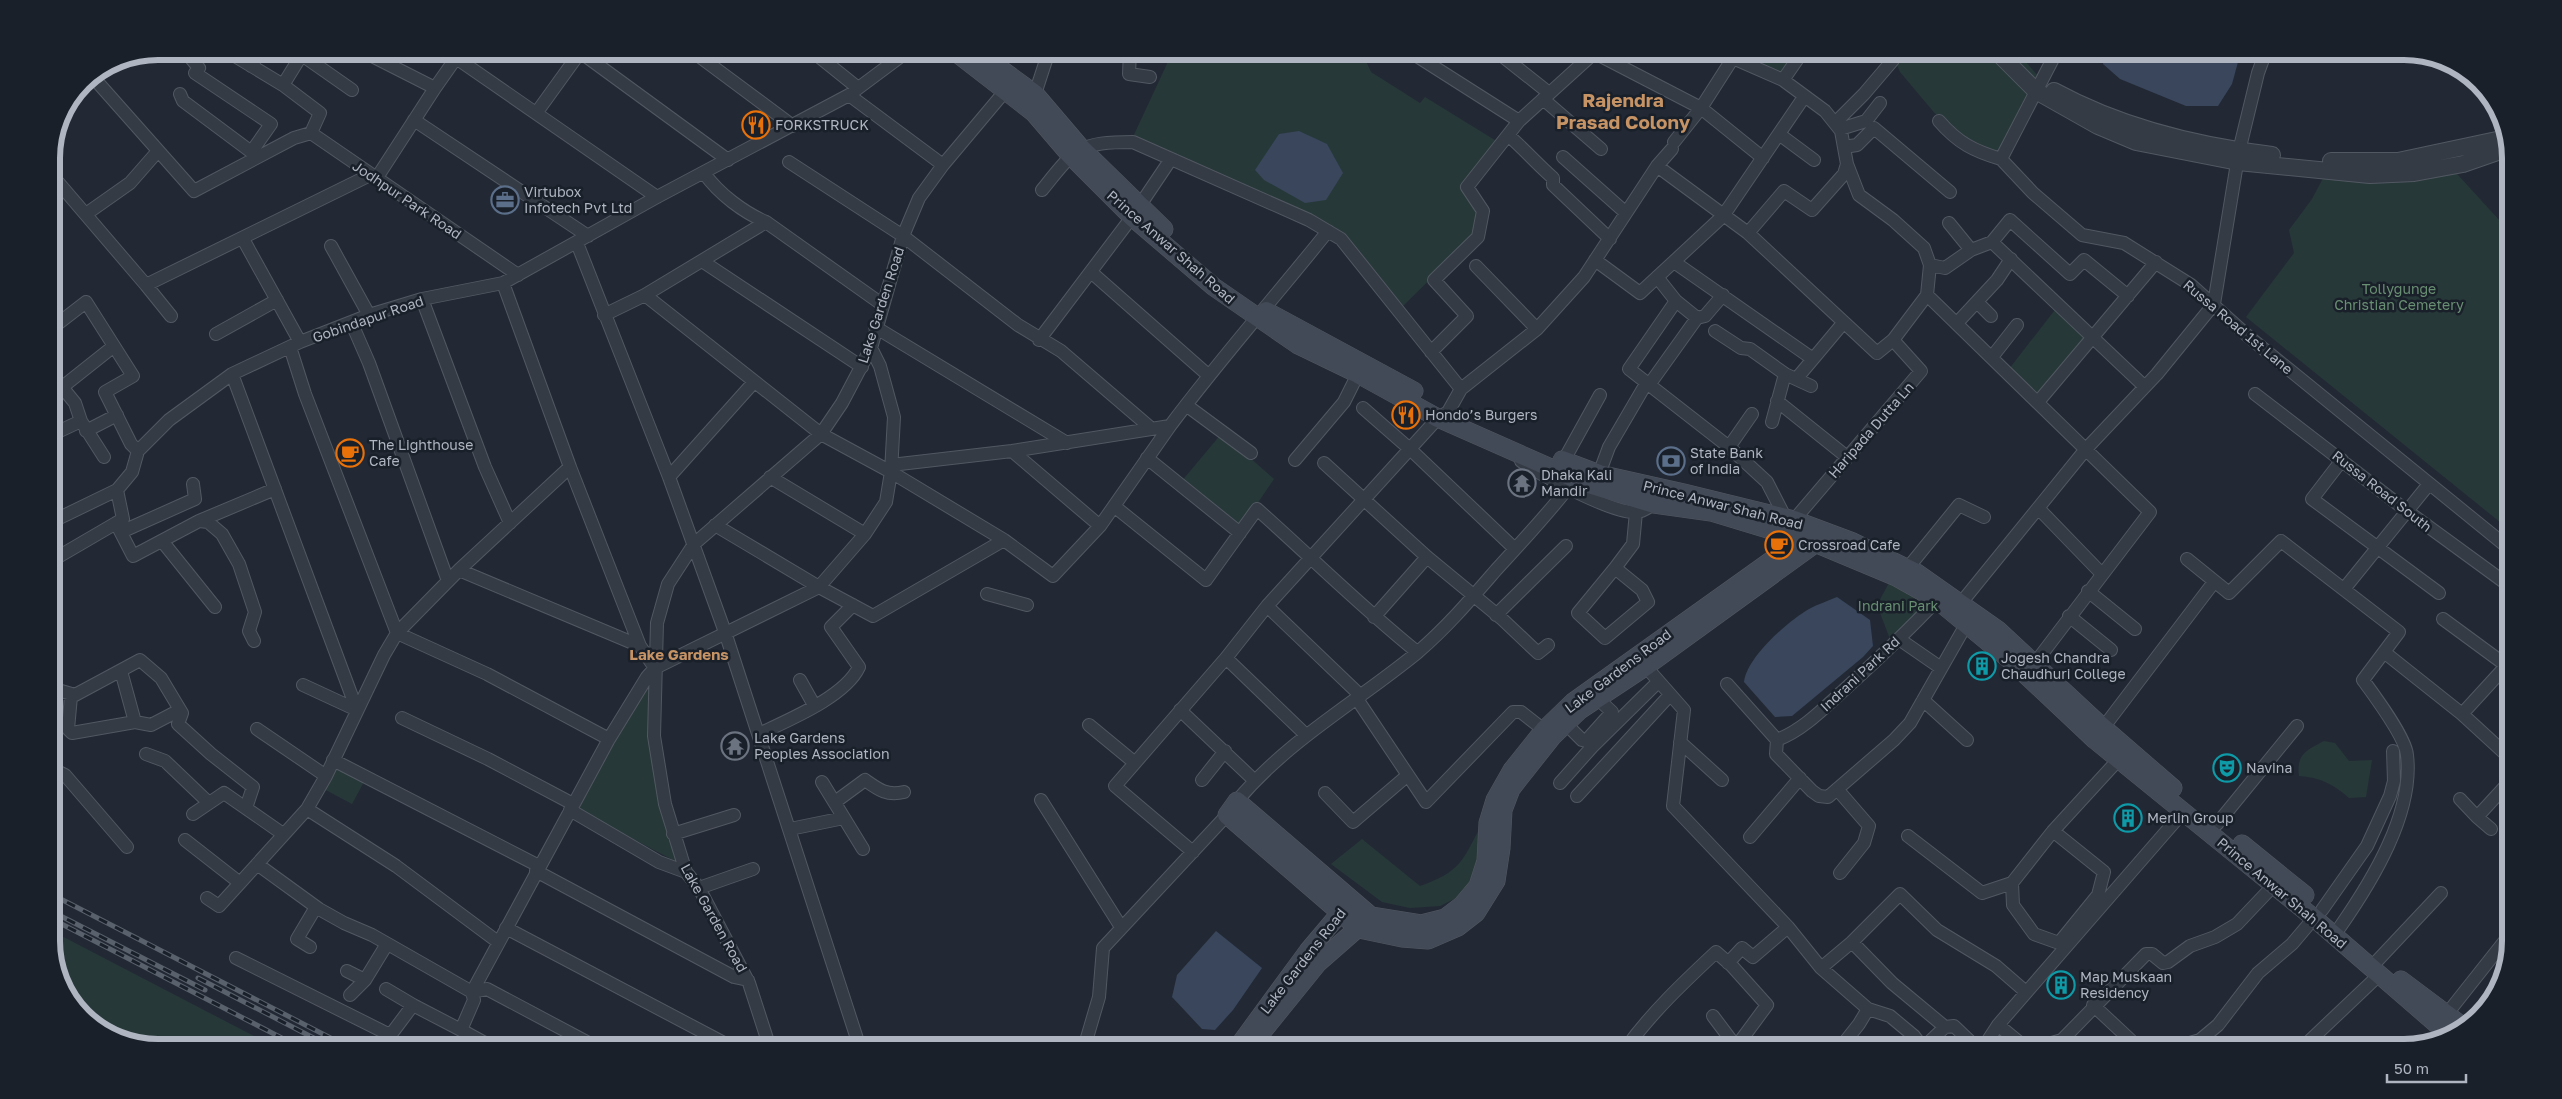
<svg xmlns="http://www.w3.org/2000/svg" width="2562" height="1099" font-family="'Golos Text',sans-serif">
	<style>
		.green { fill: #273839 }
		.water { fill: #39465c }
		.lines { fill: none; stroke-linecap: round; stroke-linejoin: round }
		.minor-casing { stroke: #525862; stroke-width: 14 }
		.tertiary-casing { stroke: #525862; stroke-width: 18 }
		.secondary-casing { stroke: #525862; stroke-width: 19 }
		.minor { stroke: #353b45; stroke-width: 12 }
		.tertiary { stroke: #353b45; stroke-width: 16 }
		.secondary { stroke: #434a57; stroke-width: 18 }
		.rail-casing { stroke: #59616d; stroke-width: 5 }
		.rail { stroke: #1a2029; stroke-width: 3; stroke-dasharray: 9; stroke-linecap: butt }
		.labels { text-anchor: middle; stroke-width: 5; stroke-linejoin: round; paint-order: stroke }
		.poi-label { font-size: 14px; fill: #afb5c1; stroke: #1a2029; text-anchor: start }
		.street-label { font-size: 14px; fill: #afb5c1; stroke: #1a2029 }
		.park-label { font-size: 14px; fill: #698f73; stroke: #1a2029 }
		.neighbourhood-label { font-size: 15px; font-weight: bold; fill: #c69365; stroke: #1a2029 }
		.district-label { font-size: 19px; font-weight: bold; fill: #c69365; stroke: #1a2029 }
		.rim { fill: none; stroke: #afb5c1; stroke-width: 6 }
	</style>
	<rect width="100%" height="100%" fill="#222934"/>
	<!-- green -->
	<path class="green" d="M1173 51H1354L1365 59 1371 72 1420 103 1425 97 1498 142 1463 185 1478 211 1473 237 1401 308 1346 238 1132 139Z
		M1731 51H1797L1780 75Z
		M1891 51H2016L2039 77 1998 156 1954 136 1900 72Z
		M2448 164 2511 233V531L2246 317 2294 253 2289 230 2312 199 2329 167Z
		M2058 306 2090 337 2038 399 2009 369Z
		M1222 433 1274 479 1240 529 1181 482Z
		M1890 581 1932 601 1890 639 1877 605Z
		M650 678V713L683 863 673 860 574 808Z
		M2324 741 2335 743 2349 761 2372 760 2366 797 2349 798C2333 784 2320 777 2299 776 2296 754 2307 750 2324 741Z
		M335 764 365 780 352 804 322 788Z
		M1481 825 1479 878 1462 895 1440 906 1410 908 1382 902 1331 864 1362 839 1420 886C1460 872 1463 861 1481 825Z
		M52 931 277 1048H158L117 1040 73 1006 52 948Z"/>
	<!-- water -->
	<path class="water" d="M2105 51H2241L2232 84 2218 106H2186L2120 79 2103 64Z
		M1299 131 1327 144 1343 173 1326 200 1305 203 1264 180 1255 170 1279 134Z
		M1837 597 1870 620 1873 646 1863 657 1792 716 1775 717 1744 682C1747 657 1787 622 1809 609 1818 604 1828 601 1837 597Z
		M1216 931 1262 968 1233 1010 1215 1030 1202 1029 1172 997 1177 975Z"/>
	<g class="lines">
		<!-- minor casing -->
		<g class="minor-casing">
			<path id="minor" d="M185 51 199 68 195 73 271 124 252 151
				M304 51 283 85 320 113 311 133
				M362 51 435 88 376 179
				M446 51 657 197
				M574 51 587 57 728 160
				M692 51 793 126
				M812 51 858 88
				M1130 51 1129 74 1150 77
				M1409 51 1519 121
				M1496 51 1549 93
				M1591 51 1701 108 1763 158
				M1836 51 1840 54 1843 51
				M2057 51 2001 159 2033 193 2082 235 2124 243 2191 285 2249 337 2511 550
				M302 55 352 90
				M235 56 283 85
				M251 66 261 51
				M92 76 194 191 294 138 311 133 518 275
				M1783 80 1803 51
				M435 88 456 58
				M180 94 183 101 258 157
				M1035 94 1049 51
				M849 95 943 165
				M1543 99 1601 149
				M537 112 581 51
				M414 120 588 236
				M1939 121C1958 143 1974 151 2001 159
				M1835 123 1864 94 1893 60
				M1840 129 1866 121 1880 103
				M1779 134 1814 160
				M1508 135C1524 149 1537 164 1553 178V185L1610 239
				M1674 142 1701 108 1733 58
				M1844 147 1857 145 1874 128 1950 192
				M1563 157 1626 213
				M789 162 903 236 1018 325 1061 351 1152 429
				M1657 166 1748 233 1877 353 1893 340 1927 295 1930 265 1924 248 1893 220 1859 195 1847 164 1841 131 1825 111 1783 80 1733 58 1728 51
				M704 173C719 194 743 212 766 222
				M51 174 146 285
				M1042 190C1075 149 1078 142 1133 142L1309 220 1341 239 1461 389
				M86 214 130 183 158 151
				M1949 223 1971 250
				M1748 233 1784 191 1812 210 1844 174 1847 164
				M243 239 300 342
				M1992 242 2144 386
				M577 243 669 477 725 632 860 1048
				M331 246 369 315
				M1595 260 1640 293 1723 216 1804 97
				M702 261 862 367
				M1674 262 1813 359 1844 322
				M1930 265 1945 268 1971 250 1992 242 2010 220 2070 274 2084 260 2128 296
				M1476 266 1537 329
				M1091 272 1208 375
				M1657 277 1676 301 1629 369 1729 447 1767 482 1786 519
				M503 283 570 467
				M645 295 766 222 883 305
				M1927 295 2150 512 2035 663
				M422 299 485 467 510 523
				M1676 301 1697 318
				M1977 302 1991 316
				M604 315 645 295 821 434 891 472 1004 540 1053 576 1100 526 1170 426
				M171 316 146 285 370 175
				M1957 323 1997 280 2011 259
				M352 324 369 363 448 581
				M875 327 1067 443
				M51 329 86 302 133 376 105 392 131 444 138 451
				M1715 331 1741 348 1750 349 1785 374 1811 386
				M216 334 277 300
				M1039 340 1132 217 1171 159
				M290 347 305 394 397 633 487 674 609 739
				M1431 352 1467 316 1434 280 1478 237 1483 211 1467 187 1519 121 1594 53
				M1992 357 2017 325
				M232 374 357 710
				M1797 378 1813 359
				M1649 385 1697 318 1705 316 1723 295
				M2255 394 2407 511 2511 587
				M51 396 114 346
				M1777 401 1847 457
				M2038 402 2156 262
				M1186 405 1251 453
				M1363 408 1411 450 1515 549
				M81 421 104 457
				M1772 422 1785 374
				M86 431 117 415
				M51 435 81 421 75 403 62 387
				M1729 447 1752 414
				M1012 451 1100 526
				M1147 458 1240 533
				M1295 460 1344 402 1358 374
				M1564 460 1600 395
				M2342 460 2312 499 2439 593
				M1521 461C1540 475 1611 512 1633 512 1641 513 1647 508 1654 504
				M1324 463 1427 557 1501 618 1538 653 1548 645
				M891 465 1012 451 1170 426C1220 359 1276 296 1328 231
				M1599 474 1609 447 1647 382
				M669 477 754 382
				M770 477 865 534
				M1114 506 1206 580 1257 509C1311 557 1361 607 1417 652
				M2038 508 2101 573
				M1794 520 1921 371 1893 340
				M199 521 208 522 222 534 239 564 255 612 249 631 254 641
				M51 522 117 490
				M116 523 133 556 199 521 275 489
				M715 525 819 587 873 616 1004 540
				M121 532 195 499 193 484
				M162 541 215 607
				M2187 559 2229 593 2281 541 2399 632 2363 680C2374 695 2406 738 2407 755 2414 813 2372 881 2340 927
				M51 561 123 519 117 490 132 472 138 451 169 420 232 374 300 342 369 315 422 299 503 283 657 197 849 95 908 51
				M1615 568 1642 590 1648 602 1605 638 1578 613Z
				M1615 568 1633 544 1636 512
				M1907 569 1959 505 1984 517
				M459 570 640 646
				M2344 589 2429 484
				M2088 591 2135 629
				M987 594 1027 605
				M1961 603 2086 449 2157 374 2214 304 2239 151 2258 73 2266 51
				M1267 606 1361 696
				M1496 615 1566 546
				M2069 616 2111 650
				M1374 617 1427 557
				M2443 619 2511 669
				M1899 639 1941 668
				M2384 652 2462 714 2511 759
				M1226 658 1306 735
				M1640 660 1684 710 1673 806 1788 927 1821 968 1868 1009 1859 1024 1840 1048
				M121 671 135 722 151 725 174 713H182
				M800 680 814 705
				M1727 684 1777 740 1776 754 1812 791 1819 796 1828 797 1894 740 1910 723 1967 623
				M303 685 357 710
				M51 688 75 695 140 660 161 678 182 713
				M71 696 68 729 72 733 135 722
				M1357 699 1426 802 1513 712H1521L1544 730
				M1923 700 1967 740
				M1180 710 1255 781
				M182 713 178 724 211 754 253 787 246 808
				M2462 714 2506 666
				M402 718 488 759 573 804
				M1566 724 1582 740 1586 741 1612 712 1597 698
				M1089 725 1135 763
				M2103 728 2214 582
				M257 729 326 776
				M759 734C788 720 845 697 859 667L831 627 853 605
				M1777 740C1803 730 1823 709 1844 690 1876 661 1908 631 1937 600
				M1680 742 1722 780
				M146 754 165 761 209 803
				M333 760 539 866
				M51 768 65 775 127 847
				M1202 780 1225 751
				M822 782 863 849
				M1560 783 1592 747 1658 682
				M1837 789 1869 826 1864 843 1840 873
				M1325 793 1353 822 1408 775
				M1577 796 1669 696
				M2460 799 2477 817
				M1041 800 1121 927
				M1237 801C1288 740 1357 702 1418 652 1448 626 1470 600 1496 570 1521 543 1545 517 1568 488
				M835 802 865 780C879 790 887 796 904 792
				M51 808 56 813
				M307 809 396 866 498 942
				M570 810 659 862 686 872
				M193 814 224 793 283 834
				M2217 824 2297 726
				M790 829 844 818
				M2491 829 2477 817 2511 780
				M2053 831 2104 872 2098 895 2059 943 2034 934 2013 905 2012 883 2053 831 2119 759
				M673 834 734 815
				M1908 836 1982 893 2012 883
				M1750 837 1800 778
				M185 840 240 883 307 809 326 776 384 655 397 633 459 570 570 467 640 646 655 668
				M1193 852 1115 786 1226 658 1267 606 1438 418 1448 412 1461 389 1537 329 1584 277 1657 166 1672 149
				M257 864 319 909 344 923 372 935 472 992 474 1000 461 1030 413 1005
				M536 871 734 977 748 980
				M699 888 753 869
				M207 898 219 906 240 883
				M2322 910 2367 846 2390 796 2394 781 2393 751
				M506 928 722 1042 729 1048
				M1852 942 1892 983 1945 1027 1954 1026 1977 1048
				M310 947 297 939 316 907
				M236 958 386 1033H392L413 1005 386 989
				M2377 961 2441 893
				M1728 963 1742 948 1753 957 1788 927
				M1821 968 1852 942 1900 894 1937 930 1996 966 2026 992
				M347 971 365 980
				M472 992 609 739 647 677 655 668 819 587 865 534 886 502 891 472 894 417 880 366 871 348
				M472 992 487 989 598 1048
				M350 995 365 980 387 944
				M2093 1005 2139 1048
				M1868 1009 1890 1016 1914 1036 1920 1044 1926 1045 1945 1027
				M2446 1015 2511 933
				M1713 1016 1737 1048
				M1998 1025 2026 1048
				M461 1030 494 1048
				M770 1048 749 983 699 888 686 872 665 804 654 736 657 623 668 584 694 544 821 434 842 403 871 348 903 236 919 198 943 165 1006 90
				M1084 1048 1099 997 1103 948 1227 815
				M1626 1048C1652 1012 1684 982 1716 952L1732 966 1767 1005 1736 1047
				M1983 1048 1998 1025 2184 811
				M2034 1048 2062 1040 2146 954H2152L2163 963 2168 962 2190 946 2215 937 2237 924 2274 885
				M2172 1048 2200 1040 2218 1025 2258 973 2292 944 2314 918
				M2302 1048 2378 976"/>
		</g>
		<!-- tertiary casing -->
		<g class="tertiary-casing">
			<path id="tertiary" d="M1996 51 2036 91 2098 126 2136 142 2238 162 2370 175 2414 173 2463 164 2509 148
				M2054 91C2120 127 2198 146 2272 155
				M2331 161H2398L2506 138"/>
		</g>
		<!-- secondary casing -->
		<g class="secondary-casing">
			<path id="secondary" d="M954 51 1034 113 1070 155 1132 217 1214 287 1298 345 1358 374 1438 418 1585 483 1654 504 1711 512 1817 544 1896 577 1937 600 2011 661 2095 740 2314 918 2448 1034
				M976 51 1035 94 1081 148 1164 229
				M1266 311 1414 391
				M1562 460 1599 474 1684 493 1794 520 1853 542 1917 573 1998 630 2099 724 2173 788
				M1807 535 1573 702 1544 730 1512 770 1495 800 1488 823 1486 861 1478 886 1462 905 1445 918 1421 924 1371 916 1237 801 1227 815 1359 929 1402 938 1428 940 1458 927 1476 913 1496 881 1501 848 1503 810 1511 789 1552 737 1580 710 1645 667 1823 538
				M2242 844 2305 895
				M2401 980 2465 1028
				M1263 1031 1318 963 1366 921
				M1237 1048 1308 951 1346 906"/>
		</g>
		<!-- minor -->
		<use href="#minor" class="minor"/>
		<!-- tertiary -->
		<use href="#tertiary" class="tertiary"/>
		<!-- secondary -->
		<use href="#secondary" class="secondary"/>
		<!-- rail casing -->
		<g class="rail-casing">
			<path id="rail" d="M51 894 350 1048
				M51 911 205 990
				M52 919 301 1048
				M198 978 333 1048"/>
		</g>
		<!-- rail -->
		<use href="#rail" class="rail"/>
	</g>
	<!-- icons -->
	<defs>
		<g id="restaurant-ring" transform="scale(1.4375)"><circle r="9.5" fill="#1a2029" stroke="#e8710a" stroke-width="1.5"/><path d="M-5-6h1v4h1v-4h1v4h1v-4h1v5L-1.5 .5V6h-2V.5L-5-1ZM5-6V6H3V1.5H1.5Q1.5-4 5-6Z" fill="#e8710a"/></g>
		<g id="office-ring" transform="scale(1.4375)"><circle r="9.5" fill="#1a2029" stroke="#5c6f8a" stroke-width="1.5"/><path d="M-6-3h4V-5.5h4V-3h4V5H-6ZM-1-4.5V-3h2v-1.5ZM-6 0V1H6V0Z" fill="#5c6f8a"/></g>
		<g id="cafe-ring" transform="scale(1.4375)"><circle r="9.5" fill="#1a2029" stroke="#e8710a" stroke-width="1.5"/><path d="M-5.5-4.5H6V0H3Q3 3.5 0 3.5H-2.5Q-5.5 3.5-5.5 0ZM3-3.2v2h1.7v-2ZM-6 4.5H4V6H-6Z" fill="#e8710a"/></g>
		<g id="bank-ring" transform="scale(1.4375)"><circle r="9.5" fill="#1a2029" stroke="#5c6f8a" stroke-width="1.5"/><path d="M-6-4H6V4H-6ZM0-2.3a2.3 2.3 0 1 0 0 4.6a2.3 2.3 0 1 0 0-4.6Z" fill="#5c6f8a"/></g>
		<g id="temple-ring" transform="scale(1.4375)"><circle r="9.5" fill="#1a2029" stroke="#6b7280" stroke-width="1.5"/><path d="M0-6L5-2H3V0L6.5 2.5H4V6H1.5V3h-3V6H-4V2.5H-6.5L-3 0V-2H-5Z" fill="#6b7280"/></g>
		<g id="building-ring" transform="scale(1.4375)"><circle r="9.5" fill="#1a2029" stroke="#0f9aa8" stroke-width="1.5"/><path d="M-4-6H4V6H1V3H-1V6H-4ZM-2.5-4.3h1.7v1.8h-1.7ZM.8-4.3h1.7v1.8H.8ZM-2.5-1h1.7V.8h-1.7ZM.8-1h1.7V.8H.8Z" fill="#0f9aa8"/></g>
		<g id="theatre-ring" transform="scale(1.4375)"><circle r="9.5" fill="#1a2029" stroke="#0f9aa8" stroke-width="1.5"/><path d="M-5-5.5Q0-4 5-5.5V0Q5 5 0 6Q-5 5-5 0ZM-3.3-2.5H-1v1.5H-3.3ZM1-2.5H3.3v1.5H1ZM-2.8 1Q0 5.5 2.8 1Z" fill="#0f9aa8"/></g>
	</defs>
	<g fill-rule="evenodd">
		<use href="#restaurant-ring" x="756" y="125"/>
		<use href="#office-ring" x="505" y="200"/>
		<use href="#restaurant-ring" x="1406" y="415"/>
		<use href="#cafe-ring" x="350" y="453"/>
		<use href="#bank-ring" x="1671" y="461"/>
		<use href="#temple-ring" x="1522" y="483"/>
		<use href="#cafe-ring" x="1779" y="545"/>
		<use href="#building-ring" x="1982" y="666"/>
		<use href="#temple-ring" x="735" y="746"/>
		<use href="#theatre-ring" x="2227" y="768"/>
		<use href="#building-ring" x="2128" y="818"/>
		<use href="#building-ring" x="2061" y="985"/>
	</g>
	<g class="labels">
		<!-- poi labels -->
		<g class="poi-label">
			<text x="775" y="130">FORKSTRUCK</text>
			<text x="524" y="197">Virtubox<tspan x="524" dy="16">Infotech Pvt Ltd</tspan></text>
			<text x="1425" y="420">Hondo’s Burgers</text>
			<text x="369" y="450">The Lighthouse<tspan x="369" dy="16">Cafe</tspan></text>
			<text x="1690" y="458">State Bank<tspan x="1690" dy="16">of India</tspan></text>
			<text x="1541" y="480">Dhaka Kali<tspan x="1541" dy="16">Mandir</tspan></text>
			<text x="1798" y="550">Crossroad Cafe</text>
			<text x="2001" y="663">Jogesh Chandra<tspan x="2001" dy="16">Chaudhuri College</tspan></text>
			<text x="754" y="743">Lake Gardens<tspan x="754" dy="16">Peoples Association</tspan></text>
			<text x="2246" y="773">Navina</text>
			<text x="2147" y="823">Merlin Group</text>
			<text x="2080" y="982">Map Muskaan<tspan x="2080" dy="16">Residency</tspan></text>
		</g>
		<!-- street labels -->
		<g class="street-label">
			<text transform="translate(407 200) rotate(34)" y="5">Jodhpur Park Road</text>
			<text transform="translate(1171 247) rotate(41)" y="5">Prince Anwar Shah Road</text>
			<text transform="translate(881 305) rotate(-72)" y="5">Lake Garden Road</text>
			<text transform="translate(368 319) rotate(-19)" y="5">Gobindapur Road</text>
			<text transform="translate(2238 327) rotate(40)" y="5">Russa Road 1st Lane</text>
			<text transform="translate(1871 430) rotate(-49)" y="5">Haripada Dutta Ln</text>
			<text transform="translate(2382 491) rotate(38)" y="5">Russa Road South</text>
			<text transform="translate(1723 505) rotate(14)" y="5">Prince Anwar Shah Road</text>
			<text transform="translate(1618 671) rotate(-37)" y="5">Lake Gardens Road</text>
			<text transform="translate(1860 674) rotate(-43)" y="5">Indrani Park Rd</text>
			<text transform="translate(2282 893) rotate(40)" y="5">Prince Anwar Shah Road</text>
			<text transform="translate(714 918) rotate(61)" y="5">Lake Garden Road</text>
			<text transform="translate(1303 961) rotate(-52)" y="5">Lake Gardens Road</text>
		</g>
		<!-- park labels -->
		<g class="park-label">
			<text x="2399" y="294">Tollygunge<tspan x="2399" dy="16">Christian Cemetery</tspan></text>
			<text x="1898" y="611">Indrani Park</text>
		</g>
		<!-- neighbourhood labels -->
		<g class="neighbourhood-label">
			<text x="679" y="660">Lake Gardens</text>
		</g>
		<!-- district labels -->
		<g class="district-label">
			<text x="1623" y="107">Rajendra<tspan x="1623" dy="22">Prasad Colony</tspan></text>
		</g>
	</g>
	<!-- crop -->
	<path d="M0 0H2562V1099H0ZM158 60H2404A98 98 0 0 1 2502 158V941A98 98 0 0 1 2404 1039H158A98 98 0 0 1 60 941V158A98 98 0 0 1 158 60Z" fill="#1a2029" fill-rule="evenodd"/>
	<path class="rim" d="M158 60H2404A98 98 0 0 1 2502 158V941A98 98 0 0 1 2404 1039H158A98 98 0 0 1 60 941V158A98 98 0 0 1 158 60Z"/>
	<!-- scale -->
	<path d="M2387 1074v8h79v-8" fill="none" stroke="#afb5c1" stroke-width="2.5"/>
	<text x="2394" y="1074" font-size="15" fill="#afb5c1" stroke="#1a2029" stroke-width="4" paint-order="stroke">50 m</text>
</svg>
